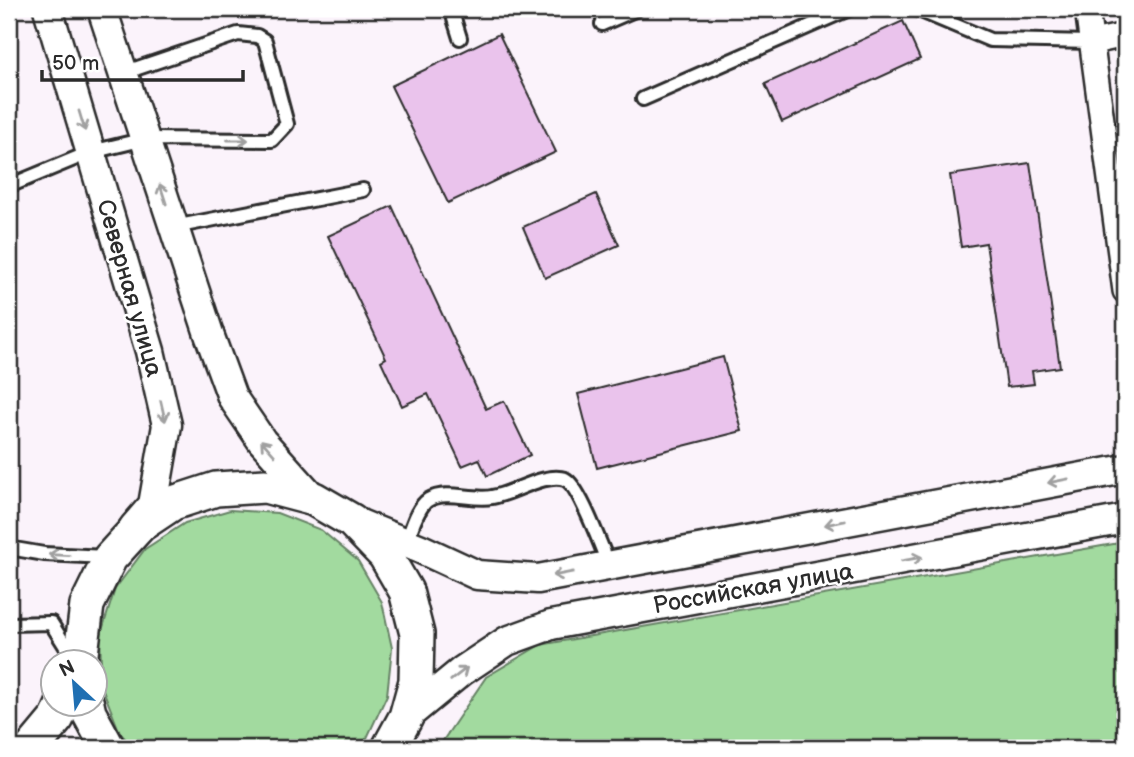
<svg xmlns="http://www.w3.org/2000/svg" width="1134" height="757" font-family="'Balsamiq Sans',sans-serif">
	<style>
		.green { fill: #a2da9f; stroke: #668265; stroke-width: 2 }
		.building { fill: #eac3ec; stroke: #2b2b2b; stroke-width: 2 }
		.lines { fill: none; stroke-linecap: round; stroke-linejoin: round }
		.service-casing { stroke: #2b2b2b; stroke-width: 18 }
		.minor-casing { stroke: #2b2b2b; stroke-width: 28 }
		.tertiary-casing { stroke: #2b2b2b; stroke-width: 33 }
		.secondary-casing { stroke: #2b2b2b; stroke-width: 38 }
		.service { stroke: #fff; stroke-width: 12 }
		.minor { stroke: #fff; stroke-width: 23 }
		.tertiary { stroke: #fff; stroke-width: 28 }
		.secondary { stroke: #fff; stroke-width: 33 }
		.oneway { stroke: #a0a0a0 }
		.labels { text-anchor: middle; stroke-width: 5; stroke-linejoin: round; paint-order: stroke }
		.street-label { font-size: 24px; fill: #2b2b2b; stroke: #fff }
	</style>
	<rect width="100%" height="100%" fill="#fbf3fb"/>
	<filter id="ink" filterUnits="userSpaceOnUse"><feTurbulence type="fractalNoise" baseFrequency=".0143" numOctaves="2"/><feDisplacementMap in="SourceGraphic" scale="14" xChannelSelector="R" yChannelSelector="G"/><feConvolveMatrix kernelMatrix="1 2 1 2 8 2 1 2 1" color-interpolation-filters="sRGB"/></filter>
	<g filter="url(#ink)">
		<!-- green -->
		<path class="green" d="M230 510 277 513 321 530 358 561 382 602 392 648 387 695 367 738 358 748H134L120 733 102 687 100 637 115 589 145 549 185 523Z
			M1125 542V748H438L486 677 540 645Z"/>
		<!-- building -->
		<path class="building" d="M903 21 920 59 782 122 765 84Z
			M499 34 556 152 448 203 391 86Z
			M1030 163 1060 367 1032 371 1034 384 1007 387 986 243 961 247 950 175Z
			M596 194 619 245 545 278 523 227Z
			M392 206 486 409 504 401 530 455 487 476 479 459 462 466 428 394 402 406 381 361 386 358 328 236Z
			M723 357 742 431 597 468 578 394Z"/>
		<g class="lines">
			<!-- service casing -->
			<g class="service-casing">
				<path id="service" d="M451 9 460 38
					M916 9 990 40 1093 42
					M602 24 637 9
					M643 99 849 9
					M9 186 91 152 145 139 272 140 287 124 265 41 257 36 238 34 123 73
					M174 227 363 190
					M406 543C411 531 417 507 428 500 447 489 472 501 492 497 513 494 545 472 565 479 579 485 602 549 609 565
					M9 548 44 554 106 557
					M9 624 51 623 73 658"/>
			</g>
			<!-- minor casing -->
			<g class="minor-casing">
				<path id="minor" d="M1087 9 1125 291
					M1093 42 1125 35"/>
			</g>
			<!-- tertiary casing -->
			<g class="tertiary-casing">
				<path id="tertiary" d="M48 9 150 351 167 425 153 505 134 527
					M102 9 210 337 232 397 262 441 314 499
					M355 522 421 549 477 575 538 579 1125 469
					M406 717 462 671 507 641 551 625 1125 519"/>
			</g>
			<!-- secondary casing -->
			<g class="secondary-casing">
				<path id="secondary" d="M80 662 87 605 110 558 140 525 173 503 216 489 265 486 314 499 352 521 385 555 406 591 417 634 416 681 406 717 389 748
					M87 704 89 713 108 748
					M32 748 57 718 63 704"/>
			</g>
			<!-- service -->
			<use href="#service" class="service"/>
			<!-- minor -->
			<use href="#minor" class="minor"/>
			<!-- tertiary -->
			<use href="#tertiary" class="tertiary"/>
			<!-- secondary -->
			<use href="#secondary" class="secondary"/>
		</g>
		<!-- one-way arrows -->
		<defs><path id="oneway-shaft" d="M-6 0H5M1.5-3L5.5 0L1.5 3" fill="none" stroke-width="1.6" stroke-linecap="round" stroke-linejoin="round" transform="scale(1.75)"/></defs>
		<g class="oneway">
			<use href="#oneway-shaft" transform="translate(82 121) rotate(73)"/>
			<use href="#oneway-shaft" transform="translate(238 140)"/>
			<use href="#oneway-shaft" transform="translate(163 194) rotate(-108)"/>
			<use href="#oneway-shaft" transform="translate(163 411) rotate(77)"/>
			<use href="#oneway-shaft" transform="translate(268 448) rotate(-131)"/>
			<use href="#oneway-shaft" transform="translate(1058 481) rotate(169)"/>
			<use href="#oneway-shaft" transform="translate(835 523) rotate(169)"/>
			<use href="#oneway-shaft" transform="translate(59 555) rotate(-177)"/>
			<use href="#oneway-shaft" transform="translate(912 559) rotate(-10)"/>
			<use href="#oneway-shaft" transform="translate(563 574) rotate(169)"/>
			<use href="#oneway-shaft" transform="translate(459 674) rotate(-38)"/>
		</g>
	</g>
	<g class="labels">
		<!-- street labels -->
		<g class="street-label">
			<text transform="translate(130 288) rotate(74)" y="8">Северная улица</text>
			<text transform="translate(753 588) rotate(-10)" y="8">Российская улица</text>
		</g>
	</g>
	<!-- margin -->
	<rect width="1134" height="757" fill="none" stroke="#fff" stroke-width="35"/>
	<rect x="18" y="18" width="1099" height="722" fill="none" stroke="#2b2b2b" stroke-width="2.5" filter="url(#ink)"/>
	<!-- north arrow -->
	<g transform="translate(74 683) rotate(334)"><circle r="33" fill="#ffffff" stroke="#aaaaaa" stroke-width="2"/>
	<path d="M0-5L12 26L0 18L-12 26Z" fill="#1f6fb2"/>
	<text y="-10" font-size="19" font-weight="bold" text-anchor="middle" fill="#2b2b2b">N</text>
	</g>
	<!-- scale -->
	<path d="M42 70v10h201v-10" fill="none" stroke="#2b2b2b" stroke-width="3.5"/>
	<text x="52" y="70" font-size="21" fill="#2b2b2b" stroke="#ffffff" stroke-width="5" paint-order="stroke">50 m</text>
</svg>
